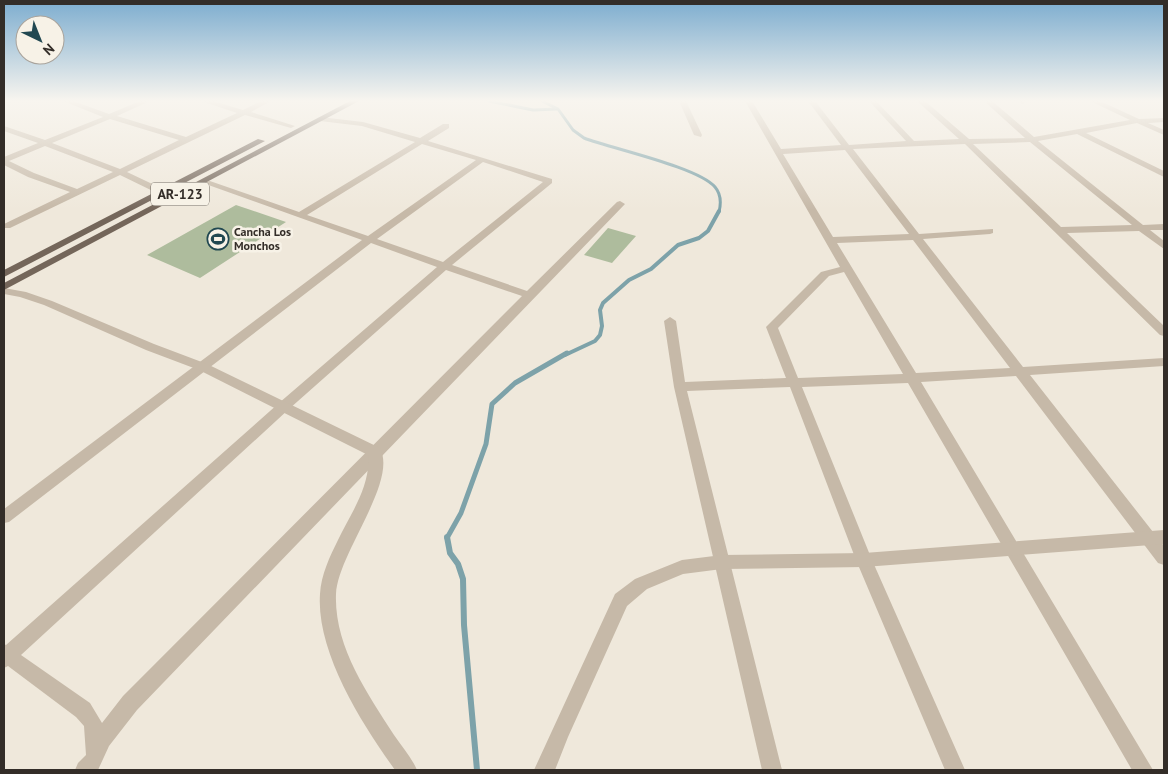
<svg xmlns="http://www.w3.org/2000/svg" width="1168" height="774" font-family="'PT Sans',sans-serif">
	<style>
		.green { fill: #aebc9d }
		.lines { fill: none; stroke-linecap: round; stroke-linejoin: round }
		.stream-far3 { stroke: #7da2a9; stroke-width: 3 }
		.stream-far2 { stroke: #7da2a9; stroke-width: 4 }
		.stream-far1 { stroke: #7da2a9; stroke-width: 5 }
		.stream { stroke: #7da2a9; stroke-width: 6 }
		.minor { fill: #c6b9a8; fill-rule: evenodd }
		.tertiary { fill: #c6b9a8; fill-rule: evenodd }
		.primary { fill: #74665a; fill-rule: evenodd }
		.labels { text-anchor: middle; stroke-width: 5; stroke-linejoin: round; paint-order: stroke }
		.far-poi-label { font-size: 12px; font-weight: bold; fill: #332d28; stroke: #f7f2e7; text-anchor: start }
		.shield { fill: #f7f2e7; stroke: #6e6861; stroke-width: 1 }
		.shield-label { font-size: 14px; font-weight: bold; fill: #332d28 }
	</style>
	<rect width="100%" height="100%" fill="#efe8db"/>
	<!-- green -->
	<path class="green" d="M236 205 286 222 200 278 147 255Z
		M608 228 636 236 612 263 584 255Z"/>
	<g class="lines">
		<!-- stream-far3 -->
		<path class="stream-far3" d="M489 101 533 110 557 109
			M542 101 558 109 573 130 584 138C613 149 698 167 715 187 721 194 721 204 719 212"/>
		<!-- stream-far2 -->
		<path class="stream-far2" d="M565 355 595 341 600 335 602 326 600 310 603 303 629 280 651 269 678 245 699 238 708 231 719 211"/>
		<!-- stream-far1 -->
		<path class="stream-far1" d="M447 538 461 513 486 444 492 404 515 383 567 353"/>
		<!-- stream -->
		<path class="stream" d="M447 537 450 553 458 564 463 579 464 625 477 770"/>
		<!-- minor -->
		<path class="minor" d="M63 101H73L109 114 140 101H150L117 116 186 137 237 113 201 101H213L243 110 261 101H271L251 112 295 126 291 128 245 115 127 172 165 190V194H159L120 175 10 228H4V224L70 192 28 177 4 165V157L38 143 4 131V126L45 140 103 117ZM110 119 179 140 120 169 52 143ZM45 146 113 172 77 189 34 173 9 161Z
			M679 101H686L702 135 701 137 694 135Z
			M745 101H752L781 149 841 145 808 101H815L849 145 906 141 869 101H876L914 141 959 139 917 101H925L969 139 1025 138 984 101H992L1034 137 1130 120 1090 101H1100L1139 119 1164 118V122L1148 123 1164 130V135L1137 123 1086 133 1164 171V177L1077 134 1038 141 1143 225 1164 224V230H1150L1164 241V249L1139 231 1067 233 1164 326V336L1160 335 965 144 853 149 919 234 993 229V233L990 234 923 239 1023 367 1164 358V366L1030 375 1164 546V565L1158 563 1016 376 921 382 1153 770H1132L908 383 802 387 872 560 965 770H945L856 560 790 387 687 391 782 770H762L674 387 664 321 670 317 676 321 685 382 786 378 766 327 821 272 840 267ZM1030 142 1132 225 1061 227 973 144ZM845 150 909 234 833 237 783 154ZM913 240 1010 368 916 373 837 243ZM844 272 903 374 798 378 778 328 829 276Z
			M1018 101H1025L1026 102 1022 104Z
			M320 117 363 122 420 138 443 124H449V128L428 141 552 179V183L452 265 527 291 617 202 620 201 625 204 137 710 109 746 98 770H75L78 763 86 755 84 726 76 717 8 666 4 668V644L6 645 279 403 437 267 371 243 9 522 4 523V509L362 240 200 182 207 180 299 212 415 142 362 126 320 121ZM422 144 476 160 368 236 307 215ZM483 162 543 182 443 262 377 239ZM446 270 522 296 123 696 102 723 90 703 21 655 289 409Z"/>
		<!-- tertiary -->
		<path class="tertiary" d="M4 288 26 292 52 301 154 344 207 364 380 448C398 482 338 553 336 594 334 646 367 693 394 735 402 747 412 758 417 770H395C362 724 316 652 320 594 321 575 330 556 338 540 351 513 371 486 368 455L199 370 146 350 44 305 20 297 4 294Z
			M1164 530V544L864 567 722 569 683 574 647 589 627 606 568 737 555 770H534L615 594 635 579 682 560 722 555 864 553Z"/>
		<!-- primary -->
		<path class="primary" d="M350 101H359L4 290V283Z
			M258 139 265 141 4 277V270Z"/>
	</g>
	<!-- sky -->
	<linearGradient id="sky" x2="0" y2="1"><stop stop-color="#7dadcf"/><stop offset="0.48" stop-color="#f8f5ef"/><stop offset="1" stop-color="#f8f5ef" stop-opacity="0"/></linearGradient>
	<rect width="1168" height="210" fill="url(#sky)"/>
	<!-- icons -->
	<defs>
		<g id="stadium-ring" transform="scale(1.125)"><circle r="9.5" fill="#f7f2e7" stroke="#214851" stroke-width="1.5"/><path d="M0-5a6.5 5 0 1 0 0 10a6.5 5 0 1 0 0-10ZM-3.5-1.8h7v3.6h-7Z" fill="#214851"/></g>
	</defs>
	<g fill-rule="evenodd">
		<use href="#stadium-ring" x="218" y="239"/>
	</g>
	<g class="labels">
		<!-- far-poi labels -->
		<g class="far-poi-label">
			<text x="234" y="236">Cancha Los<tspan x="234" dy="14">Monchos</tspan></text>
		</g>
		<!-- shield labels -->
		<rect class="shield" x="151" y="182.5" width="58" height="23" rx="4"/>
		<g class="shield-label">
			<text x="180" y="199">AR-123</text>
		</g>
	</g>
	<!-- border -->
	<rect width="1168" height="774" fill="none" stroke="#332d28" stroke-width="10"/>
	<!-- north arrow -->
	<g transform="translate(40 40) rotate(137)"><circle r="24" fill="#f7f2e7" stroke="#a9a39b"/>
	<path d="M0-4L9 19L0 12L-9 19Z" fill="#214851"/>
	<text y="-8" font-size="14" font-weight="bold" text-anchor="middle" fill="#332d28">N</text>
	</g>
</svg>
